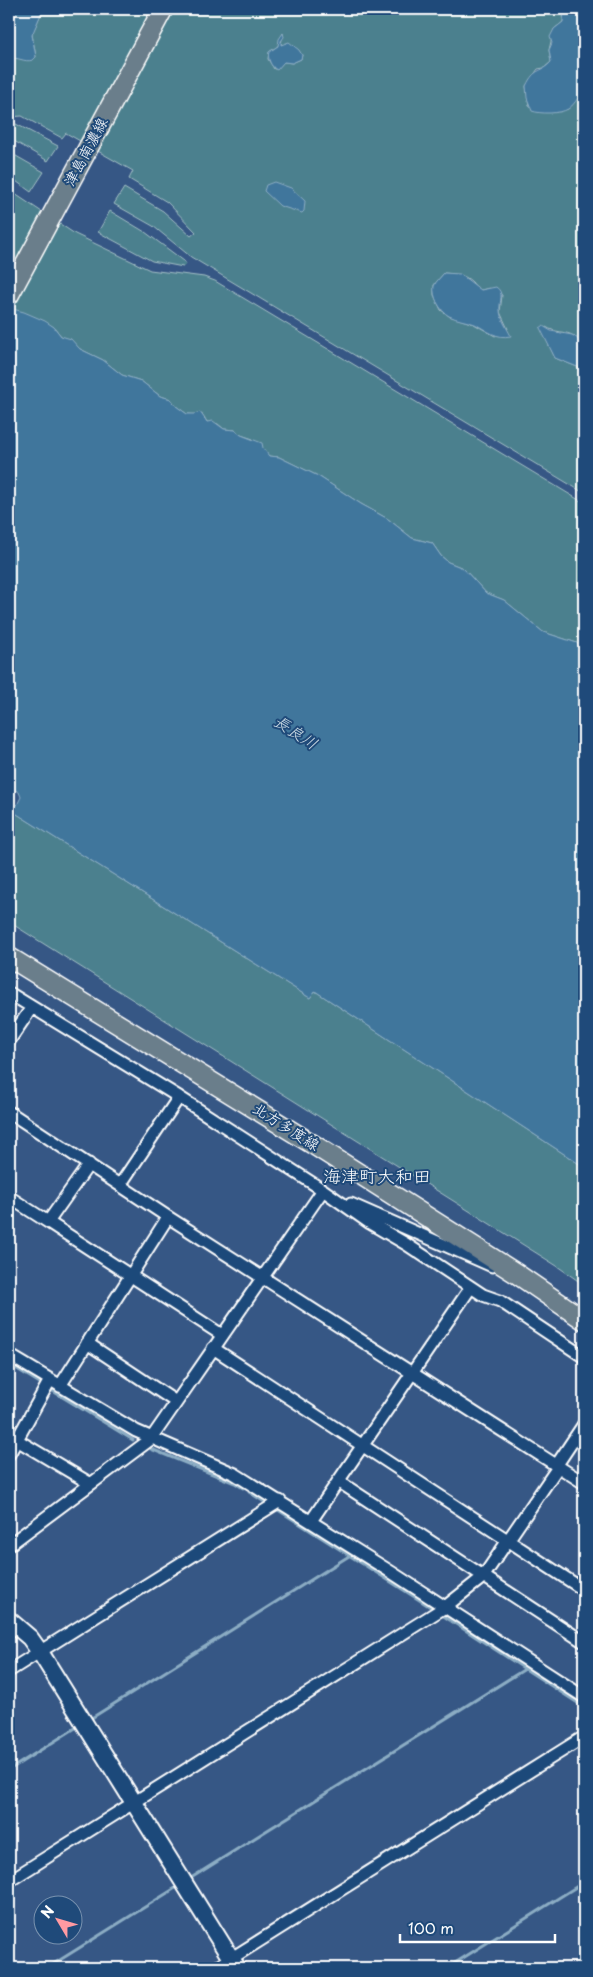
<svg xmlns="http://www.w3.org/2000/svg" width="593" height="1977" font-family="'Playpen Sans','Klee One',sans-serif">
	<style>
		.green { fill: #4b808e; stroke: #a5c0c6; fill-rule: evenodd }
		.water { fill: #40769c; stroke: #8cadc4 }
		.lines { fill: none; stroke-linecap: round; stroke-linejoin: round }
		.stream { stroke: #8cadc4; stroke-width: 3 }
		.street-casing { stroke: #fff; stroke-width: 15 }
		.secondary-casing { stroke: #fff; stroke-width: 20 }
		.primary-casing { stroke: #fff; stroke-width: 22 }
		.street { stroke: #1f4a7a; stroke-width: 11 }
		.secondary { stroke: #1f4a7a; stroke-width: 16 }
		.primary { stroke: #6b7e8b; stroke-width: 19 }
		.labels { text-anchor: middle; stroke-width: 4; stroke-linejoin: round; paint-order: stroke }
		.street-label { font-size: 15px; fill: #fff; stroke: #1f4a7a }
		.water-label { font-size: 16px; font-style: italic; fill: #cfdde6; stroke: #1f4a7a }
		.quarter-label { font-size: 18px; fill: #fff; stroke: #1f4a7a }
	</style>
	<rect width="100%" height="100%" fill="#365785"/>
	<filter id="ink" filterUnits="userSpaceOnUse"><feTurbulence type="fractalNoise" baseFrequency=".02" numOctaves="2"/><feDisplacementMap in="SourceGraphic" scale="10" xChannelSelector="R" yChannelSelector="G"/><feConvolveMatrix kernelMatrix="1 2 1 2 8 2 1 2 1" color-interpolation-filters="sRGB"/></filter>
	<g filter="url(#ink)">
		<!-- green -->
		<path class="green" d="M40 9H344L341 10 346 14 349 9H564L563 22 554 29 549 50 551 62 544 68 538 69 526 86 529 106 554 112 568 109 581 93H584V348C581 344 579 340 574 336 566 331 555 333 546 327L543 332 555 358 580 368H584V493L191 257 153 226 114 204 124 188 163 211 191 236 196 232 167 202 129 179 133 171 66 133 62 138 22 116 9 117V59L36 57 32 34 41 14ZM283 33 281 45H293L302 55 301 59 292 63 284 62 277 69H274L268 59 269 52 278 46ZM444 273C455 274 464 274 472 282 476 286 476 288 481 290L489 288 502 295 500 312 508 329 495 336 474 324 449 316 441 310 434 295V285Z
			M9 123H14L58 146 48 161 9 138Z
			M9 152 44 172 31 192 9 176Z
			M9 190 75 234 150 270 204 277 215 281 584 503V649L577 643 543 632 504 600 486 593 463 568 448 562 441 556 432 543 412 538 388 519 361 504 318 476 279 457 269 456 253 439 241 435 235 430 224 429 218 424 207 422 203 415 187 414 176 406 171 399 160 396 141 381 122 375 103 360 80 349 73 342 61 336 54 327 9 308Z
			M110 211 145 232 184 261 186 264 183 267 152 261 98 232Z
			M9 809 310 998 315 991 584 1167V1285L557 1266 9 922Z"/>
		<!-- water -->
		<path class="water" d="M9 9H40L41 14 32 35 36 57 33 60C24 63 18 56 9 59Z
			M564 9H584V93H581C578 98 573 106 568 109 560 114 540 114 532 111L527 98 526 86C535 67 540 74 551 62L549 50 552 43 550 37 554 29 563 22Z
			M283 33 284 37 281 41V45L289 42 299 50 302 55 301 59 292 63 284 62 277 70C271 67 267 58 269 52L278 46 279 39Z
			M274 182 291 188 305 201 304 211 302 213 280 206 264 191 266 185Z
			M444 273 460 274 481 290 496 287C505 293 499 301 500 310 500 318 507 328 511 336 496 339 488 331 475 324 467 321 457 320 449 316 440 311 432 296 434 286 436 281 441 277 444 273Z
			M9 308 24 312 45 321 54 327 61 336 71 339 80 349 103 360 122 375 141 381 160 396 171 399 176 406 187 414H194L200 412 207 422 213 421 224 429 235 430 241 435 262 443 263 448 269 456 279 457 318 476 361 504 388 519 412 538 432 543 441 556 448 562 463 568 486 593 504 600 543 632 577 643 584 649V1167L315 991 310 998 9 809V803L17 805 21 797 19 792 9 787Z
			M543 326 551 331 572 335 577 338 584 348V368H580L555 358 540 328Z"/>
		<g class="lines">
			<!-- stream -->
			<path class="stream" d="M9 1364 43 1385
				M51 1390 133 1440
				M151 1449 235 1483 243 1488
				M249 1492 266 1503 265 1504
				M275 1508 432 1608
				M442 1615 584 1707
				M90 1719 349 1556
				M9 1770 77 1727
				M191 1878 525 1669
				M47 1968 177 1887
				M447 1968 584 1882"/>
			<!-- street casing -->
			<g class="street-casing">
				<path id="street" d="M9 993 179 1097 323 1190 370 1223 406 1244 483 1295 500 1301 584 1357
					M9 1041 32 1007
					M9 1112 168 1217 584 1483
					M120 1185 179 1097
					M9 1197 48 1222 89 1164
					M351 1204 492 1266
					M48 1222 222 1335
					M87 1343 176 1402
					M213 1348 584 1590
					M9 1355 136 1431 235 1474 391 1572 584 1697
					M60 1386 168 1217
					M17 1440 91 1484
					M9 1454 50 1380
					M556 1466 584 1424
					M338 1481 584 1642
					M311 1521 471 1287
					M9 1545 151 1439 323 1190
					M9 1671 280 1501
					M9 1881 445 1607 483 1577 558 1467
					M216 1968 584 1737"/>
			</g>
			<!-- secondary casing -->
			<g class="secondary-casing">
				<path id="secondary" d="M9 1620 30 1638 40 1652 237 1968"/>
			</g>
			<!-- primary casing -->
			<g class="primary-casing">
				<path id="primary" d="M9 295 163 9
					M9 957 314 1145 517 1274 584 1320"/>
			</g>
			<!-- street -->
			<use href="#street" class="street"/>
			<!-- secondary -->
			<use href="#secondary" class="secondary"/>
			<!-- primary -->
			<use href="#primary" class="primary"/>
		</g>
	</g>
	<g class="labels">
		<!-- street labels -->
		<g class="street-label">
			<text transform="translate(86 152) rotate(-62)" y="5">津島南濃線</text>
			<text transform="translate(286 1127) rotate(32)" y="5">北方多度線</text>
		</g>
		<!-- water labels -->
		<g class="water-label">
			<text transform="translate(296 732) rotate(33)" y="6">長良川</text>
		</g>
		<!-- quarter labels -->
		<g class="quarter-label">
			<text x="377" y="1183">海津町大和田</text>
		</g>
	</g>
	<!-- margin -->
	<rect width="593" height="1977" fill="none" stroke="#1f4a7a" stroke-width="30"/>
	<rect x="15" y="15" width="563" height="1947" fill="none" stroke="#fff" stroke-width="2" filter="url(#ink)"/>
	<!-- north arrow -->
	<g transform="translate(58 1920) rotate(308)"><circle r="24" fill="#1f4a7a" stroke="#7992af"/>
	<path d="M0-4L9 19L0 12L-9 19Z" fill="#ff9aa2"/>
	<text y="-8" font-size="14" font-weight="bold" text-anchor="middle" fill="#ffffff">N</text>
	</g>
	<!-- scale -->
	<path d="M400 1934v8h155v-8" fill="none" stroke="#ffffff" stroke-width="2.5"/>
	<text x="408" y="1934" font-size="15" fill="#ffffff" stroke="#1f4a7a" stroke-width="4" paint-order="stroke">100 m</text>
</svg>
